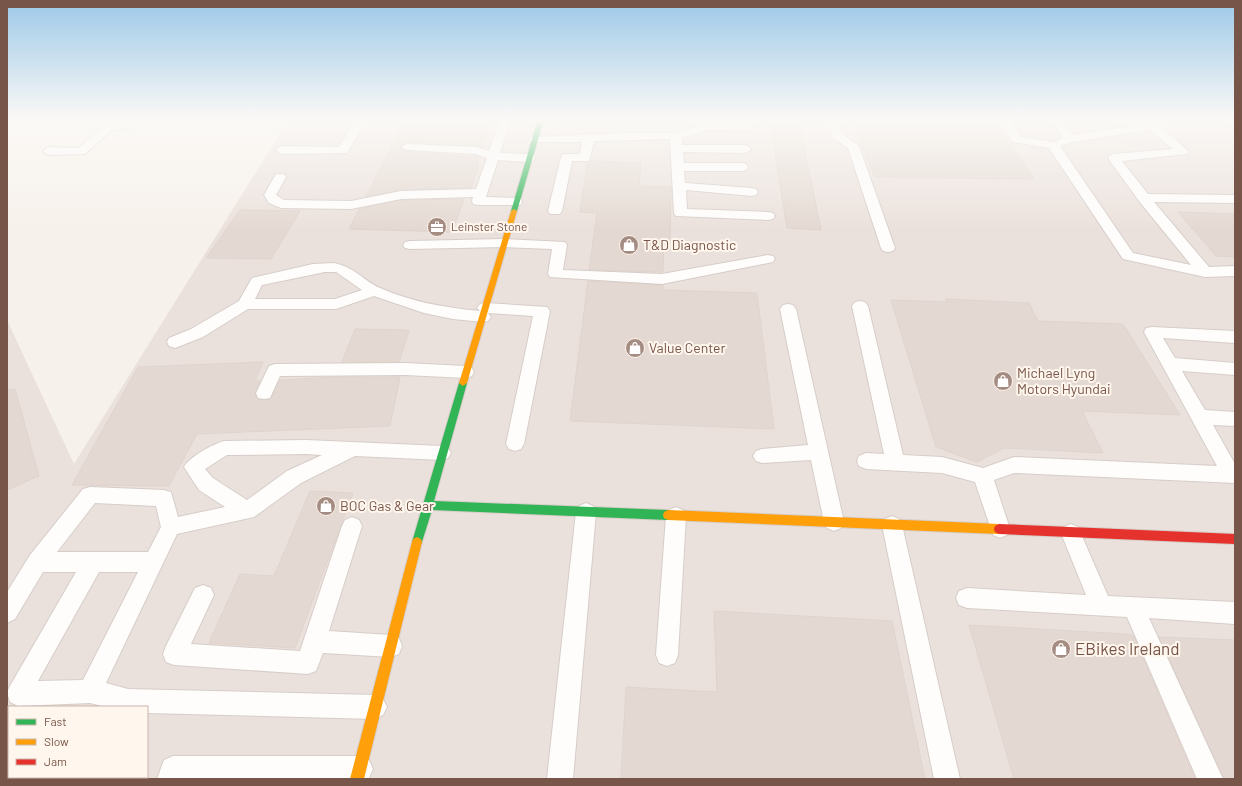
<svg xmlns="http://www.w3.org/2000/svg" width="1242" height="786" font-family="Barlow,sans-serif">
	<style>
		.industrial { fill: #ebe1dc; fill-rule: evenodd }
		.building { fill: #e4d9d2; stroke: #e0d3cd }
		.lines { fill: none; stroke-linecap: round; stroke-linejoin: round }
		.lane-casing { stroke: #d6cdc8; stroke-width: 2 }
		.fast-casing { stroke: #d7cdc8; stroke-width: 2 }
		.slow-casing { stroke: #d7cdc8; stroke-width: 2 }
		.jam-casing { stroke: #d7cdc8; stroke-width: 2 }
		.lane { fill: #fefdfc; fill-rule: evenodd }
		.fast { fill: #30b455; fill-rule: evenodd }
		.slow { fill: #ff9f0a; fill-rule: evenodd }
		.jam { fill: #e5322d; fill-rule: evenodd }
		.labels { text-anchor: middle; stroke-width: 4; stroke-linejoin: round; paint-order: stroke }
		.far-poi-label { font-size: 12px; fill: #785549; stroke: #fff6ed; text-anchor: start }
		.poi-label { font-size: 14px; fill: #785549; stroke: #fff6ed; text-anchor: start }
		.near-poi-label { font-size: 17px; fill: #785549; stroke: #fff6ed; text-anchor: start }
	</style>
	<rect width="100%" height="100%" fill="#f7f1eb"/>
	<!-- industrial -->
	<path class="industrial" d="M289 119H1235V779H7V320L74 464ZM9 707H147V777H9Z"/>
	<!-- building -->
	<path class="building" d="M405 119H491L482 147 408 142 403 144 400 147 403 150 408 152 479 157 476 164H479L471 188 401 190 366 197Z
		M851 119H992L1034 179 875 177Z
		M770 122H799L821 230 787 228Z
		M591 161 641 163 639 186 671 187 670 241H664L663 272 589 270 597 213 580 212 588 162Z
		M464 199 452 232 349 229 359 209 401 200Z
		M240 210 300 211 271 259 206 258Z
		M1178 212 1235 214V257L1216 256Z
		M588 281 663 285V290L757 293 774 429 570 421Z
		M946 299 1029 303 1038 321 1123 324 1180 415 1082 411 1103 453 1004 448 977 462 936 447 891 300 947 302Z
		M355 329 409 330 399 362H342Z
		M263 362 255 381H260L255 394 258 399 264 400 271 399 280 380 336 377H400L390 426 197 434 169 486 72 485 138 367Z
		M15 389 39 476 7 490V390Z
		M310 491 353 493 295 648 209 643 240 574 274 576Z
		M714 611 892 621 925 779H621L626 687 717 692Z
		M969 625 1127 634V635H1133L1195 779H1014Z
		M1159 637 1235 640V779H1224Z"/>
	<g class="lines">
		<!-- lane casing -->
		<g class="lane-casing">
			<path id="lane" d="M131 119H143L136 127 112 130 85 154 49 155 45 153 43 151 45 149 49 147 78 148 105 125 129 122Z
				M360 119H373L361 130 347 153 282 154 278 152 276 150 278 148 282 146 339 147 352 126Z
				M500 119H511L500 153 529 154 533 155 535 158 533 161 529 162 498 160 486 197 516 198 521 199 522 202 521 205H478L473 204 472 201 473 197 401 199 351 209 281 208 269 203 264 195 276 174H284L286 177 276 195 284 200 351 201 401 191 476 189 487 158 476 154 408 150 404 149 402 147 404 145 408 144 477 147 489 151Z
				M828 119H839L841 133 859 146 895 248 893 251 888 252 883 251 881 248 848 148 832 137Z
				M997 119H1008L1021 137 1054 142 1063 138 1050 119H1061L1073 135 1164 121 1168 122 1170 124 1168 126 1162 128 1187 150 1189 152 1187 154 1122 161 1148 194 1235 195V203L1154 202 1209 267 1235 266V276L1205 277 1123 259 1049 148 1013 142ZM1150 130 1173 149 1114 154 1110 155 1108 158 1139 201 1191 265 1133 253 1060 146 1072 142Z
				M1223 119H1234L1235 122 1230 124 1226 123Z
				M705 124 749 125 755 128 749 131 706 130 682 138V145H745L749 147 751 149 749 151 745 153 683 152 684 163H742L746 164 748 167 746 170 742 171H684L685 183 752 188 756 189 758 192 756 195 752 196 686 190 687 209 768 212 773 213 775 216 773 219 768 220 676 216 674 213 670 139 594 141 589 161H572L562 211 560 214H550L548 211 561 157 563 154H580L582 142H535L531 141 529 139 531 137 628 133H675Z
				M504 239 565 242 567 245 563 270 662 274 768 255 773 256 775 259 773 262 768 263 662 284 550 277 548 274 552 249 504 247 410 249 405 248 403 245 405 242 410 241Z
				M334 263C357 268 362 280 380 288 412 302 446 308 480 311L477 308 480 304 485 303 547 307 550 311 524 444 521 449 515 451 509 449 506 444 533 316 488 313 491 317 488 321 483 322 453 319 424 313 374 296 336 309H248L203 337 175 348 169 346 167 342 169 338 191 329 239 301 252 278 313 264ZM325 272H336L362 290 335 299H255L262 285Z
				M860 301 865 302 868 306 903 455 942 457 983 468 1014 457 1217 466 1144 332 1146 328 1152 327 1235 331V343L1163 338 1175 358 1235 363V375L1182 371 1205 410 1235 412V426L1213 425 1235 464V483L1014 473 994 480 1010 529 1007 535 1000 538 993 535 975 482 942 473 866 469 859 466 857 461 859 456 866 453 884 454 852 306 855 302Z
				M788 304 793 305 796 309 844 522 841 528 834 531 827 528 824 522 811 460 762 463 756 461 753 456 756 451 762 449 808 445 780 309 783 305Z
				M405 363 466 366 472 368 474 372 472 376 466 378 405 375 280 376 270 398 264 399 258 398 256 393 269 366 275 364Z
				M306 440 442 446 448 448 451 453 448 458 442 460 355 456 301 483 254 517 177 534 106 683 128 689 375 695 383 699 387 707 383 715 375 719 147 713V707H106L90 703 18 706 10 702 7 692 10 686 76 572H43L15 619 7 623V592L30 555 83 489 90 487 164 490 171 492 178 517 225 507 199 490 184 467C189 457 213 444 224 441ZM306 454 322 455 287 471 247 500 213 478 205 469 227 455ZM95 503 156 506 161 527 148 552H57ZM99 572H138L83 680 38 681Z
				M586 503 593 506 596 512 573 779H547L576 512 579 506Z
				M676 507 683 510 686 516 678 655 675 663 667 666 659 663 656 655 666 516 669 510Z
				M892 516 899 519 902 525 960 779H934L882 525 885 519Z
				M352 517 359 520 362 526 329 631 391 635 399 638 402 646 399 654 391 657 323 653 316 671 308 674 174 665 166 662 163 654 166 646 195 588 203 585 211 588 214 595 191 644 300 651 342 526 345 520Z
				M1071 524 1078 527 1108 596 1235 602V624L1149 618 1223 779H1197L1127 617 967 608 959 605 956 598 959 591 967 588 1086 595 1061 533 1064 527Z
				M173 756H360L369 760 373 769 369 778 366 779H157L164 760Z"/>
		</g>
		<!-- fast casing -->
		<g class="fast-casing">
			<path id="fast" d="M538 119H544L517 211 514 213 512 212 511 211Z
				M463 380 467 383 434 501 668 510 672 512 673 515 672 518 668 520 432 510 421 545 417 547 413 545 412 542 459 383Z"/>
		</g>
		<!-- slow casing -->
		<g class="slow-casing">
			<path id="slow" d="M514 209 517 211 467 383 463 386 459 383 511 211Z
				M668 510 999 524 1003 526 1004 529 1003 532 999 534 668 520 664 518 663 515 664 512Z
				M417 537 421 539 422 542 364 779H350L412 542 413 539Z"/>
		</g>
		<!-- jam casing -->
		<g class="jam-casing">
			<path id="jam" d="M999 524 1235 534V544L999 534 995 532 994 529 995 526Z"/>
		</g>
		<!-- lane -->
		<use href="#lane" class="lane"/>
		<!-- fast -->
		<use href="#fast" class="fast"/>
		<!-- slow -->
		<use href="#slow" class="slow"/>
		<!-- jam -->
		<use href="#jam" class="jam"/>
	</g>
	<!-- sky -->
	<linearGradient id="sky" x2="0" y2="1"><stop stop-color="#9dc9e8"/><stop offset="0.52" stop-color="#fbf9f6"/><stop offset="1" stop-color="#fbf9f6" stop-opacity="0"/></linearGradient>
	<rect width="1242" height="230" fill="url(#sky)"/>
	<!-- icons -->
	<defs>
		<g id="office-disc" transform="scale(1)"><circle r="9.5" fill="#a48c82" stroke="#fff6ed"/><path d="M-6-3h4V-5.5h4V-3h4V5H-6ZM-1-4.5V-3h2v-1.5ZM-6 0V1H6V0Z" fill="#fff"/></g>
		<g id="shop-disc" transform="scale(1)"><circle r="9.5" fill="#a48c82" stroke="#fff6ed"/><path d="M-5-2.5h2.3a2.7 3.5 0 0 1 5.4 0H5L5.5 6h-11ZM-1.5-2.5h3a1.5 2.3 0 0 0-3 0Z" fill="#fff"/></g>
	</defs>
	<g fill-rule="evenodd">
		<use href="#office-disc" x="437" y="227"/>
		<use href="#shop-disc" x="629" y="245"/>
		<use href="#shop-disc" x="635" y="348"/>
		<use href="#shop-disc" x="1003" y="381"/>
		<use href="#shop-disc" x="326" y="506"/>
		<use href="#shop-disc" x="1061" y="649"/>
	</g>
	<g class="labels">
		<!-- far-poi labels -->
		<g class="far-poi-label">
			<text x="451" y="231">Leinster Stone</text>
		</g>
		<!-- poi labels -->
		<g class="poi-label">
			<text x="643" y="250">T&amp;D Diagnostic</text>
			<text x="649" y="353">Value Center</text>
			<text x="1017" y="378">Michael Lyng<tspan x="1017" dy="16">Motors Hyundai</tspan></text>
			<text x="340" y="511">BOC Gas &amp; Gear</text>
		</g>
		<!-- near-poi labels -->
		<g class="near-poi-label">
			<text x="1075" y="655">EBikes Ireland</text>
		</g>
	</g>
	<!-- border -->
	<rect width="1242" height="786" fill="none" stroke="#785549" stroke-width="16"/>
	<!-- legend -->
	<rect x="8" y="706" width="140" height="72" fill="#fff6ed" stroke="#c9b6ab"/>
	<rect x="16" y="719" width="20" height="6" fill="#30b455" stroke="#c9b6ab"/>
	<text x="44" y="726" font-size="12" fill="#785549">Fast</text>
	<rect x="16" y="739" width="20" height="6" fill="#ff9f0a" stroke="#c9b6ab"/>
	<text x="44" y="746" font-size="12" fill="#785549">Slow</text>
	<rect x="16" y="759" width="20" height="6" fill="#e5322d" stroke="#c9b6ab"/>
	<text x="44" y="766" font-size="12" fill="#785549">Jam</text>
</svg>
